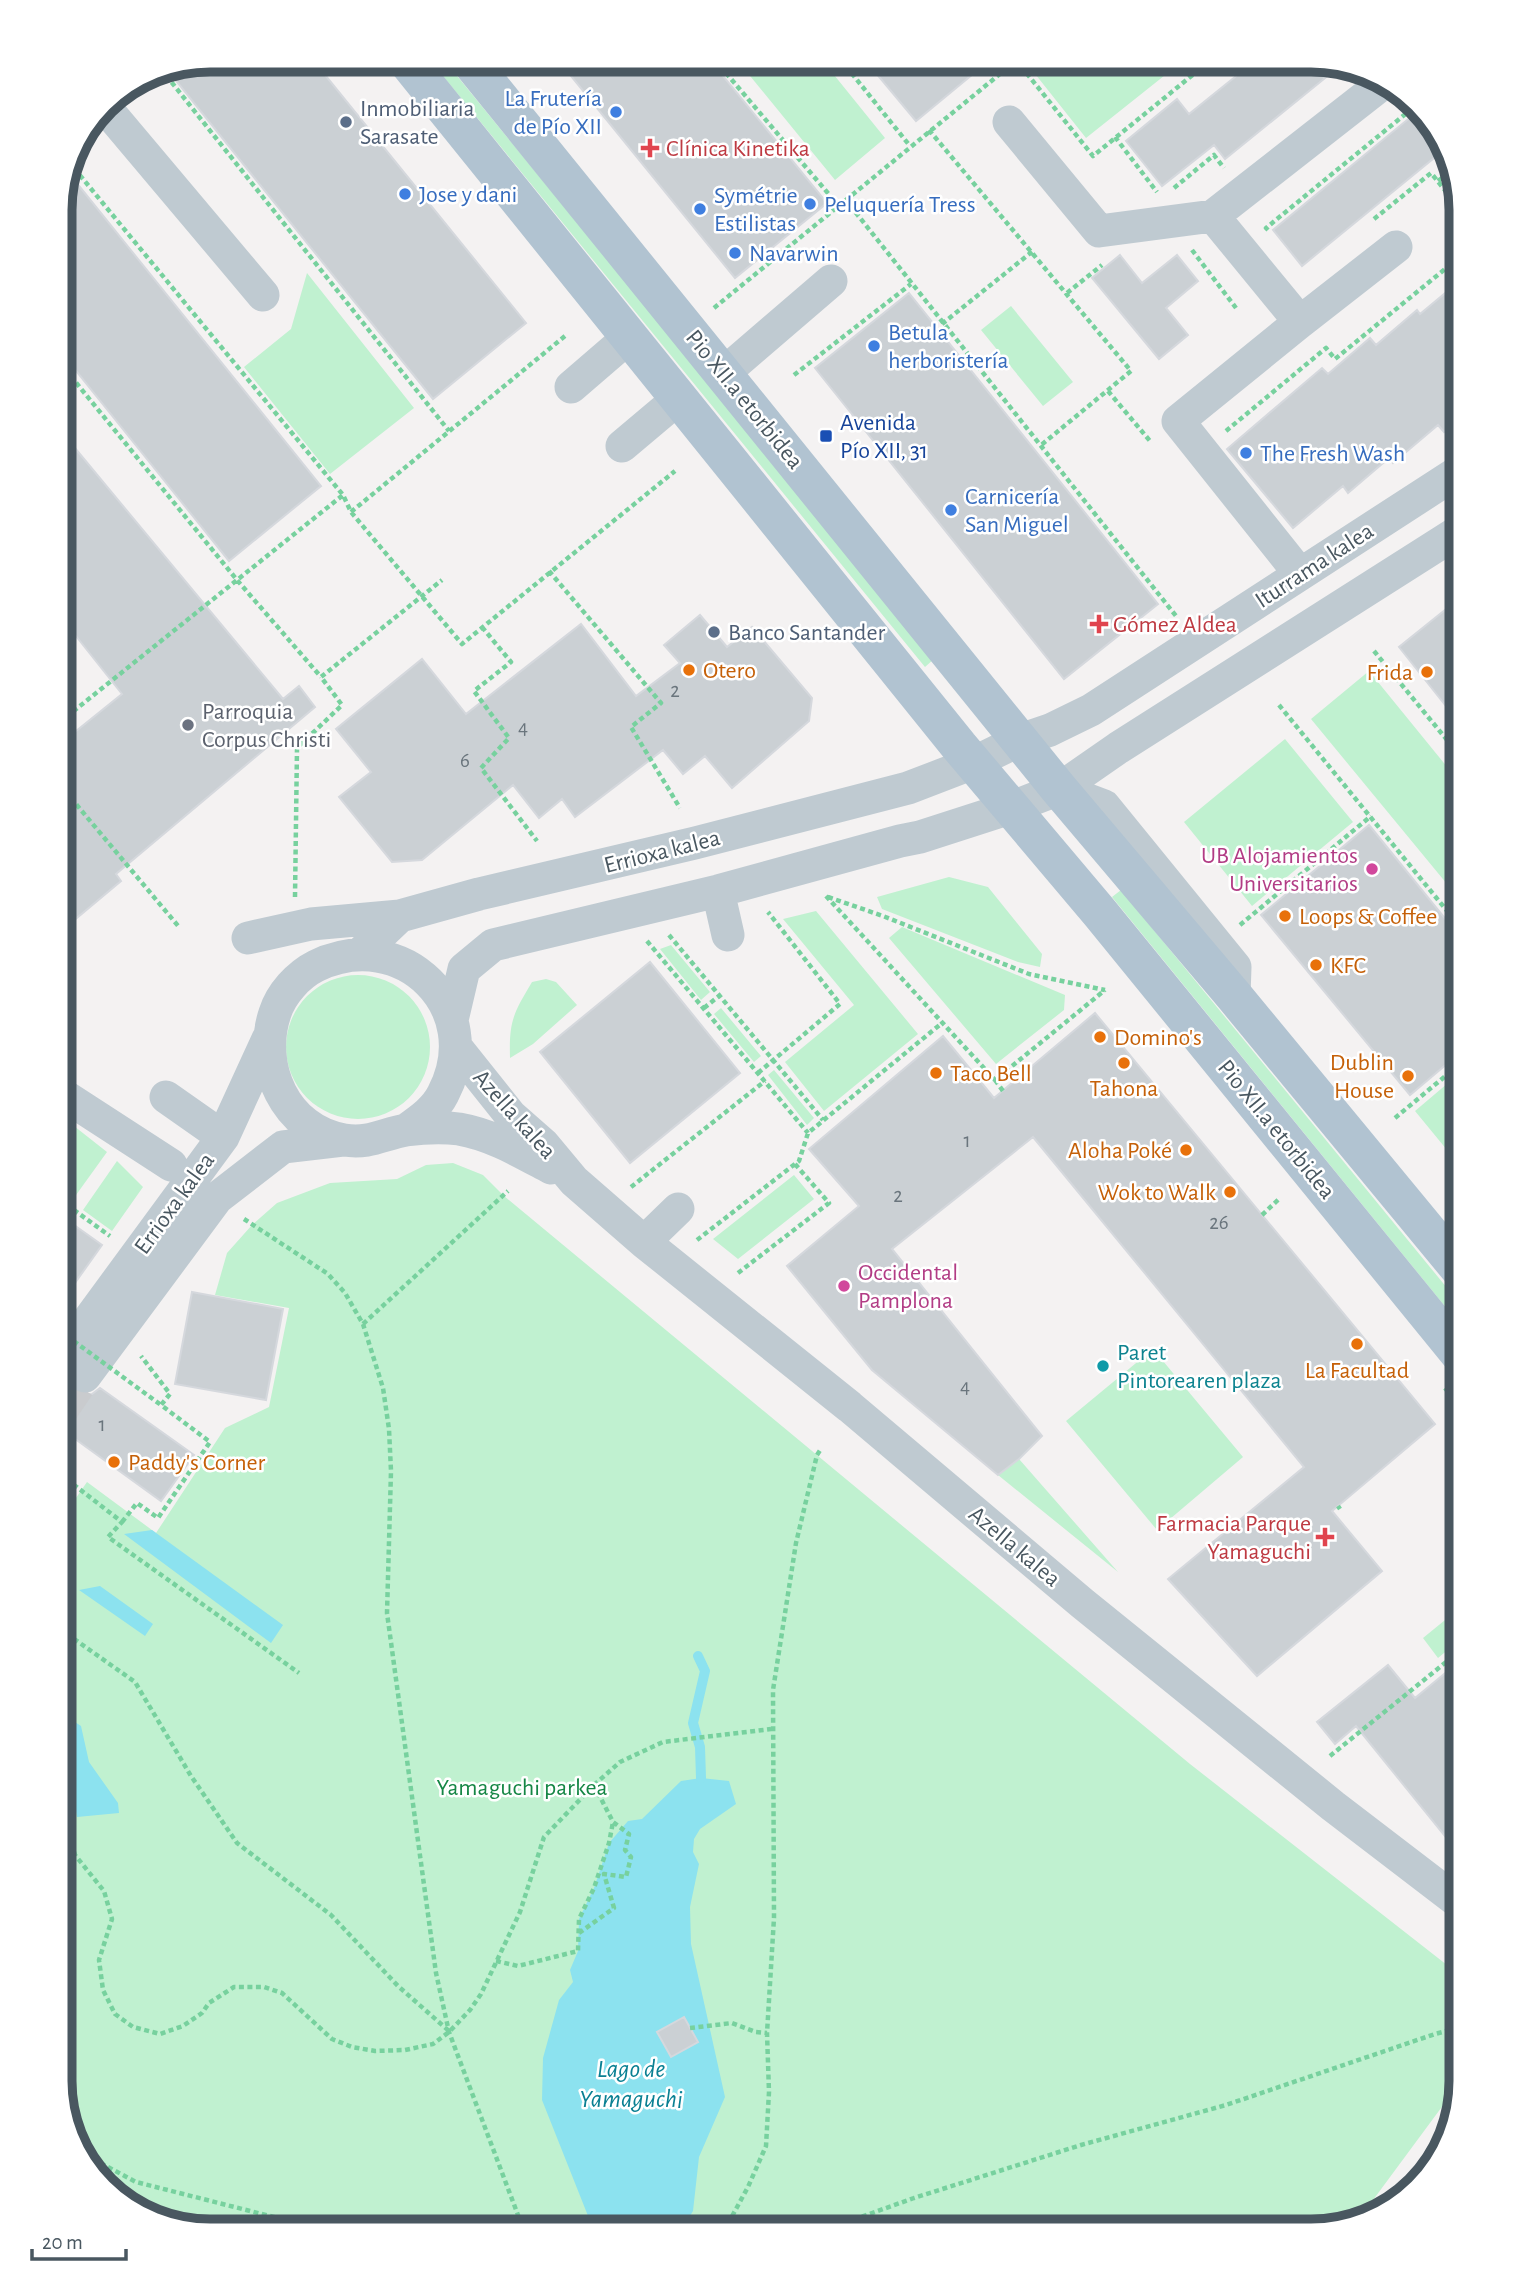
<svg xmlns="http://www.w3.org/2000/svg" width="1521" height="2291" font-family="'Alegreya Sans',sans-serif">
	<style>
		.green { fill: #c0f1d0 }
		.water { fill: #8ce2ef }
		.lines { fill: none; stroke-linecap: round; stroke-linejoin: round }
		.stream { stroke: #8ce2ef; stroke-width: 10 }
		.building { fill: #cbd0d4; stroke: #d5d8dd; stroke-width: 2 }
		.minor-tunnel { stroke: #c9cbce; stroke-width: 33; stroke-dasharray: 33 17; stroke-linecap: butt }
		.path { stroke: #77d19e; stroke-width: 4.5; stroke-dasharray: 5 3.5; stroke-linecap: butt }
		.minor { stroke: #bfcad1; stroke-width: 33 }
		.major { stroke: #b1c3d1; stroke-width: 38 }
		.path-bridge { stroke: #77d19e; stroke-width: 4.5; stroke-dasharray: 5 3.5; stroke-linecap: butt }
		.shop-dot { fill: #3f7fe0; stroke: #fff; stroke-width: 2.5 }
		.service-dot { fill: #5c6f8a; stroke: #fff; stroke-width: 2.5 }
		.health-dot { fill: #e0444e; stroke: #fff; stroke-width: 2.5 }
		.transit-dot { fill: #1a4fb4; stroke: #fff; stroke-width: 2.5 }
		.food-dot { fill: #e8710a; stroke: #fff; stroke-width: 2.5 }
		.worship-dot { fill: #6b7280; stroke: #fff; stroke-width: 2.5 }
		.hotel-dot { fill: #d1479c; stroke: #fff; stroke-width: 2.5 }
		.culture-dot { fill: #0f9aa8; stroke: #fff; stroke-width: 2.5 }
		.labels { text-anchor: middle; stroke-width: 5; stroke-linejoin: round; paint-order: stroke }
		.number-label { font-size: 21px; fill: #6a757d }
		.shop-label { font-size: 24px; fill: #366cbe; stroke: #fff; text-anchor: start }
		.service-label { font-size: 24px; fill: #4e5e75; stroke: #fff; text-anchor: start }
		.health-label { font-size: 24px; fill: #be3a42; stroke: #fff; text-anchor: start }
		.street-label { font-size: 24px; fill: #495760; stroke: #fff }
		.transit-label { font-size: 24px; fill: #164399; stroke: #fff; text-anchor: start }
		.food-label { font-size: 24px; fill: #c56008; stroke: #fff; text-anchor: start }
		.worship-label { font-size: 24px; fill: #5b616d; stroke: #fff; text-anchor: start }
		.hotel-label { font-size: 24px; fill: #b23c85; stroke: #fff; text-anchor: end }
		.culture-label { font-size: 24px; fill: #0d838f; stroke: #fff; text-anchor: start }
		.park-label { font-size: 24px; fill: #158645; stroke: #fff }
		.water-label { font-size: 26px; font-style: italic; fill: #0a8093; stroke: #fff }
		.rim { fill: none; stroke: #495760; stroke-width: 9 }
	</style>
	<rect width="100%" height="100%" fill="#f4f2f2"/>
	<!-- green -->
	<path class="green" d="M430 60H444L934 659 925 667Z
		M737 60H822L885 138 835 180Z
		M1024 60H1184L1086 138Z
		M307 273 414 408 330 474 244 367 291 329Z
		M1011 306 1073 382 1043 406 981 330Z
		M1369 671 1461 784V901L1311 719Z
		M1285 739 1353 822 1252 906 1184 822Z
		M949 877 988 887 1042 954 1040 967 1018 962 882 909 877 897Z
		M1121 890 1461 1305V1326L1112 897Z
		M816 911 918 1034 824 1111 785 1062 854 1005 783 919Z
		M902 927 1065 995 1064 1010 996 1064 889 938Z
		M671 945 710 992 701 1000 660 949Z
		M286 1047a72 72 0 1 1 144 0a72 72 0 1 1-144 0Z
		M546 979 556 982 577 1005 533 1044 510 1058C509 1021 513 1014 532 982Z
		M721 1008 761 1056 754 1062 714 1014Z
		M774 1070 814 1118 807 1125 768 1075Z
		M1461 1072V1167L1415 1111Z
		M60 1115 107 1152 71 1202 60 1194Z
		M117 1161 143 1187 112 1231 83 1210Z
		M453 1163 483 1175 504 1196 1190 1764 1461 1976V2081L1359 2219 1312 2231H200L127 2206 79 2156 60 2081V1820L66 1810 60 1805V1521L87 1482 156 1533 225 1428 269 1407 289 1308 215 1295 227 1253 252 1225 277 1203 330 1183 397 1179 426 1165Z
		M794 1175 814 1199 738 1259 713 1239Z
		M1153 1349 1243 1457 1157 1530 1066 1421Z
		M1019 1459 1118 1572 998 1475Z
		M1461 1607V1639L1438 1658 1423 1638Z"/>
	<!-- water -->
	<path class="water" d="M152 1530 283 1625 271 1643 124 1534Z
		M100 1586 153 1624 145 1636 79 1590Z
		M60 1690H67L72 1720 81 1726 89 1762 118 1803 119 1813 77 1817 60 1717Z
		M701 1778 729 1781 736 1804 700 1829 694 1839 693 1852 699 1864 690 1907 691 1944 725 2097 699 2157 693 2211 681 2231H594L542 2100 543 2058 559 2000 573 1982 570 1970 578 1951 579 1919 594 1888 609 1843 628 1821 642 1819 681 1781Z"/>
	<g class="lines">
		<!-- stream -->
		<path class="stream" d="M698 1656 705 1671 693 1723 700 1747 701 1778"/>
	</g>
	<!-- building -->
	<path class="building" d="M209 60H313L526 323 433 399 173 77 189 64Z
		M558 60H710L827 203 735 278Z
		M865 60H990L916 121Z
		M1256 60H1321L1340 66 1225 159 1214 145 1162 186 1126 141 1177 99 1189 114Z
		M1418 111 1442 135 1445 149 1302 266 1273 230Z
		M67 171 321 486 229 561 60 351V200Z
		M1120 255 1142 283 1177 255 1198 281 1166 308 1188 335 1159 359 1092 278Z
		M1461 280V417L1444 432 1438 425 1393 463 1389 458 1348 493 1343 486 1293 528 1227 449 1322 368 1328 374 1370 338 1376 345 1417 310 1420 314Z
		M909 293 1158 604 1064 679 815 368Z
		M60 430 283 699 299 686 315 707 116 874 121 881 60 932V744L122 694 60 616Z
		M1461 597V725L1399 647Z
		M700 615 727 647 752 627 812 698 809 721 732 788 705 756 683 774 663 750 575 817 562 799 539 818 513 785 422 860 392 862 339 797 371 772 336 729 422 659 466 714 581 624 636 696 680 663 664 645Z
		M1369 825 1461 938V1052L1410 1095 1261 915Z
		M650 962 740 1073 630 1163 540 1052Z
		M1095 1013 1435 1424 1332 1511 1382 1571 1257 1676 1168 1579 1304 1467 1033 1137 892 1249 1042 1436 1019 1459 998 1475 872 1370 787 1266 859 1206 809 1149 943 1036 994 1098Z
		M60 1215 102 1245 60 1304Z
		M192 1292 283 1309 266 1400 175 1384Z
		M66 1377 68 1384 73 1391 82 1395 92 1394 100 1388 194 1455 161 1501 60 1428V1378Z
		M1461 1660V1856L1356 1726 1335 1744 1317 1722 1388 1665 1415 1698Z
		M684 2017 698 2042 671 2057 657 2032Z"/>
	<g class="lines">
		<!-- minor-tunnel -->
		<path class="minor-tunnel" d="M60 1413 85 1376"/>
		<!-- path -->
		<path class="path" d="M361 60 371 72
			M715 60 838 205
			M841 60 910 146
			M1016 60 1093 156 1211 60
			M161 69 449 431
			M929 130 1131 371 1040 446
			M1115 137 1157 192
			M69 162 343 495 351 512 462 644 675 471
			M1438 181 1451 171
			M1174 188 1214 155 1224 168
			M845 199 1176 616
			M1374 219 1431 173 1461 210
			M1268 230 1266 228 1414 107
			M1192 250 1236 308
			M1067 293 1102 265
			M714 308 1017 60
			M942 324 1033 251
			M60 363 237 580 321 677
			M794 375 911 284
			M1108 391 1150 441
			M1226 431 1326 348 1335 359 1461 256
			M351 512 565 336
			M549 571 661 703 631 727 680 808
			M482 627 511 662 474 691 509 738 481 768 537 841
			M1374 651 1461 757
			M1279 705 1461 928
			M60 722 343 495
			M60 785 179 927
			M826 896 995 1080 1105 990
			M295 897 297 748 342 705 321 677 442 580
			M828 897 883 916 1029 974 1105 990
			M1240 925 1371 816
			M669 935 823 1120
			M647 941 808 1133
			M704 1008 719 996
			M758 1073 840 1004 768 912
			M995 1080 1003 1091
			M1395 1118 1461 1063
			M631 1187 765 1081
			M60 1200 110 1236
			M1262 1215 1279 1199
			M244 1219 328 1274 345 1293 363 1324 383 1388 389 1429 391 1471 387 1613 436 1973 449 2032 524 2231
			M697 1240 795 1164 799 1161 808 1133 942 1023
			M738 1273 829 1203 795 1164
			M363 1324 508 1191
			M1445 1388 1461 1408
			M60 1474 122 1522 108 1537 299 1673
			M1338 1506 1340 1509
			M122 1522 137 1503 158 1518 210 1442 161 1405 170 1394 141 1356
			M60 1629 135 1682 191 1776 237 1843 331 1915 398 1986 449 2031
			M60 1743 69 1801
			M1330 1756 1461 1650
			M60 1822 68 1830 75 1855 104 1891 112 1919 99 1960 103 1990 115 2014 133 2027 160 2034 183 2026 202 2013 209 2003 234 1987H264L282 1993 332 2039 352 2047 375 2051 405 2050 433 2044 449 2032 470 2010 481 1994 520 1912 544 1837 594 1785 620 1762 663 1742 771 1729
			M1460 1857 1461 1856
			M579 1933 614 1908 604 1874 626 1877 631 1857 625 1850 629 1834 613 1822 594 1785
			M496 1961 518 1966 578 1951 579 1919 594 1888 609 1843 613 1822
			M690 2028 732 2023 756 2032 767 2033
			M78 2151 136 2182 329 2231
			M724 2231 748 2187 766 2146 769 2092 767 2033 774 1918 773 1690 796 1543 817 1455 821 1449
			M822 2231 914 2198 1081 2145 1226 2105 1435 2034 1461 2027"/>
		<!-- minor -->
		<path class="minor" d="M103 105 263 295
			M1009 122 1099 231 1213 216 1300 322 1178 421 1300 574
			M1213 216 1387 80
			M1300 322 1396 247
			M724 373 831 281
			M571 387 629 337
			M622 446 679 398
			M1059 789 1104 806 1235 967 1234 996
			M718 891 728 935
			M248 938 311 924 400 916
			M361 953 400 916 479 894 695 843 908 788 973 763 1020 740 1050 730 1091 710 1461 470
			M452 1020 464 969 493 945 718 891 900 841 920 837 1010 808 1059 789 1118 748 1461 530
			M456 1047 511 1116 544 1145 574 1181 644 1242 850 1407 1082 1603 1333 1806 1461 1904
			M60 1093 171 1165
			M166 1097 223 1137
			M406 1130C420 1120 435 1110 443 1094 488 1008 402 924 316 966 298 975 281 994 275 1013 257 1066 285 1130 344 1140 370 1144 383 1134 406 1130 421 1128 444 1127 459 1129 493 1135 521 1152 551 1168
			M644 1242 678 1209
			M60 1359 223 1137 268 1039
			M85 1376 217 1198 283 1147 343 1140"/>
		<!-- major -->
		<path class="major" d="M406 60 959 746 1100 913 1461 1356
			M469 60 1059 789 1234 996 1461 1271"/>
		<!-- path-bridge -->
		<path class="path-bridge" d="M60 1331 161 1405"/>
	</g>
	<!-- markers -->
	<g class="shop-dot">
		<circle cx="616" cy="112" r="7"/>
		<circle cx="405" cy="194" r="7"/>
		<circle cx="810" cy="204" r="7"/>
		<circle cx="700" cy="209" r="7"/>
		<circle cx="735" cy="253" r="7"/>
		<circle cx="874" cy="346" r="7"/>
		<circle cx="1246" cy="453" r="7"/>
		<circle cx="951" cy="510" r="7"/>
	</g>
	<g class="service-dot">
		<circle cx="346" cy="122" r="7"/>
		<circle cx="714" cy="632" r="7"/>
	</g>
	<g class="health-dot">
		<path d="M646.5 137.5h7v7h7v7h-7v7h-7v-7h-7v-7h7z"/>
		<path d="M1095.5 613.5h7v7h7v7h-7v7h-7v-7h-7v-7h7z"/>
		<path d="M1321.5 1526.5h7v7h7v7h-7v7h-7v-7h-7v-7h7z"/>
	</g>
	<rect class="transit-dot" x="819" y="429" width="14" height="14" rx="3.5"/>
	<g class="food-dot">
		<circle cx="689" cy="670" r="7"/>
		<circle cx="1427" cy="672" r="7"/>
		<circle cx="1285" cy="916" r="7"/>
		<circle cx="1316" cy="965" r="7"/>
		<circle cx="1100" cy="1037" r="7"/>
		<circle cx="1124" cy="1063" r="7"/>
		<circle cx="936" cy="1073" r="7"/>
		<circle cx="1408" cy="1076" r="7"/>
		<circle cx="1186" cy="1150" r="7"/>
		<circle cx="1230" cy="1192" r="7"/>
		<circle cx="1357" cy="1344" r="7"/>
		<circle cx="114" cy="1462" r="7"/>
	</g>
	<circle class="worship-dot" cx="188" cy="725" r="7"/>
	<g class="hotel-dot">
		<circle cx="1372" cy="869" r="7"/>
		<circle cx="844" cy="1286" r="7"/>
	</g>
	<circle class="culture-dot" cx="1103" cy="1366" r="7"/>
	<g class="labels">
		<!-- number labels -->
		<g class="number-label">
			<text x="675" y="697">2</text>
			<text x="523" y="734">4</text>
			<text x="465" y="767">6</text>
			<text x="967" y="1147">1</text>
			<text x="898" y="1202">2</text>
			<text x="1219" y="1229">26</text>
			<text x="965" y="1393">4</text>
			<text x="102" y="1431">1</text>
		</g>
		<!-- shop labels -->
		<g class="shop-label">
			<text x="602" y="106" text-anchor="end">La Frutería<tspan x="602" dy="28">de Pío XII</tspan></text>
			<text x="419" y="202">Jose y dani</text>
			<text x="714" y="203">Symétrie<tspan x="714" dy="28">Estilistas</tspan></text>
			<text x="824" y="212">Peluquería Tress</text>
			<text x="749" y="261">Navarwin</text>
			<text x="888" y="340">Betula<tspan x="888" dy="28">herboristería</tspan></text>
			<text x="1260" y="461">The Fresh Wash</text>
			<text x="965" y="504">Carnicería<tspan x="965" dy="28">San Miguel</tspan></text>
		</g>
		<!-- service labels -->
		<g class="service-label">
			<text x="360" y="116">Inmobiliaria<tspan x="360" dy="28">Sarasate</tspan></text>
			<text x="728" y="640">Banco Santander</text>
		</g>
		<!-- health labels -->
		<g class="health-label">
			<text x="666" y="156">Clínica Kinetika</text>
			<text x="1113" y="632">Gómez Aldea</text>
			<text x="1311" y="1531" text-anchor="end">Farmacia Parque<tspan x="1311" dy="28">Yamaguchi</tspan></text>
		</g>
		<!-- street labels -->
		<g class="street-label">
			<text transform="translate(745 399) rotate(51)" y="8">Pio XII.a etorbidea</text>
			<text transform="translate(1314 565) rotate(-33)" y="8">Iturrama kalea</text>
			<text transform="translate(662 851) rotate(-14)" y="8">Errioxa kalea</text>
			<text transform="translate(515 1114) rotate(48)" y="8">Azella kalea</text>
			<text transform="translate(1277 1129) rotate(51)" y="8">Pio XII.a etorbidea</text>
			<text transform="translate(174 1203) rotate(-54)" y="8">Errioxa kalea</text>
			<text transform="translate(1015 1546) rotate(40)" y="8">Azella kalea</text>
		</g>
		<!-- transit labels -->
		<g class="transit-label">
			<text x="840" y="430">Avenida<tspan x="840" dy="28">Pío XII, 31</tspan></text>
		</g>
		<!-- food labels -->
		<g class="food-label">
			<text x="703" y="678">Otero</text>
			<text x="1413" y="680" text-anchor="end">Frida</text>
			<text x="1299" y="924">Loops &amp; Coffee</text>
			<text x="1330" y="973">KFC</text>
			<text x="1114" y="1045">Domino's</text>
			<text x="1394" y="1070" text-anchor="end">Dublin<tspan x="1394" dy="28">House</tspan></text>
			<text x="950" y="1081">Taco Bell</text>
			<text x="1124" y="1096" text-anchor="middle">Tahona</text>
			<text x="1172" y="1158" text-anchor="end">Aloha Poké</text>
			<text x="1216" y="1200" text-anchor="end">Wok to Walk</text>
			<text x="1357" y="1378" text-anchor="middle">La Facultad</text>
			<text x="128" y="1470">Paddy's Corner</text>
		</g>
		<!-- worship labels -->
		<g class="worship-label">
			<text x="202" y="719">Parroquia<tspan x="202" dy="28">Corpus Christi</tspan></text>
		</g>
		<!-- hotel labels -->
		<g class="hotel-label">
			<text x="1358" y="863">UB Alojamientos<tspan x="1358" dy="28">Universitarios</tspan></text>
			<text x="858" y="1280" text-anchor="start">Occidental<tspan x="858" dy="28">Pamplona</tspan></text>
		</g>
		<!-- culture labels -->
		<g class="culture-label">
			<text x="1117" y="1360">Paret<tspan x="1117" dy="28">Pintorearen plaza</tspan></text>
		</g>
		<!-- park labels -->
		<g class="park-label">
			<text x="522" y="1795">Yamaguchi parkea</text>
		</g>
		<!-- water labels -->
		<g class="water-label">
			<text x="631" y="2077">Lago de<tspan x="631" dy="30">Yamaguchi</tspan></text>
		</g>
	</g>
	<!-- crop -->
	<path d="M0 0H1521V2291H0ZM210 72H1311A138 138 0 0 1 1449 210V2081A138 138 0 0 1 1311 2219H210A138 138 0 0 1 72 2081V210A138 138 0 0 1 210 72Z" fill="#fff" fill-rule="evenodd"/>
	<path class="rim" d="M210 72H1311A138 138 0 0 1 1449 210V2081A138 138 0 0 1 1311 2219H210A138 138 0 0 1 72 2081V210A138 138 0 0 1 210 72Z"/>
	<!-- scale -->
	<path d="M32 2249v10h94v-10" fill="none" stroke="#495760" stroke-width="3.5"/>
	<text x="42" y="2249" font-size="21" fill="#495760" stroke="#ffffff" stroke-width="5" paint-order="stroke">20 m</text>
</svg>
